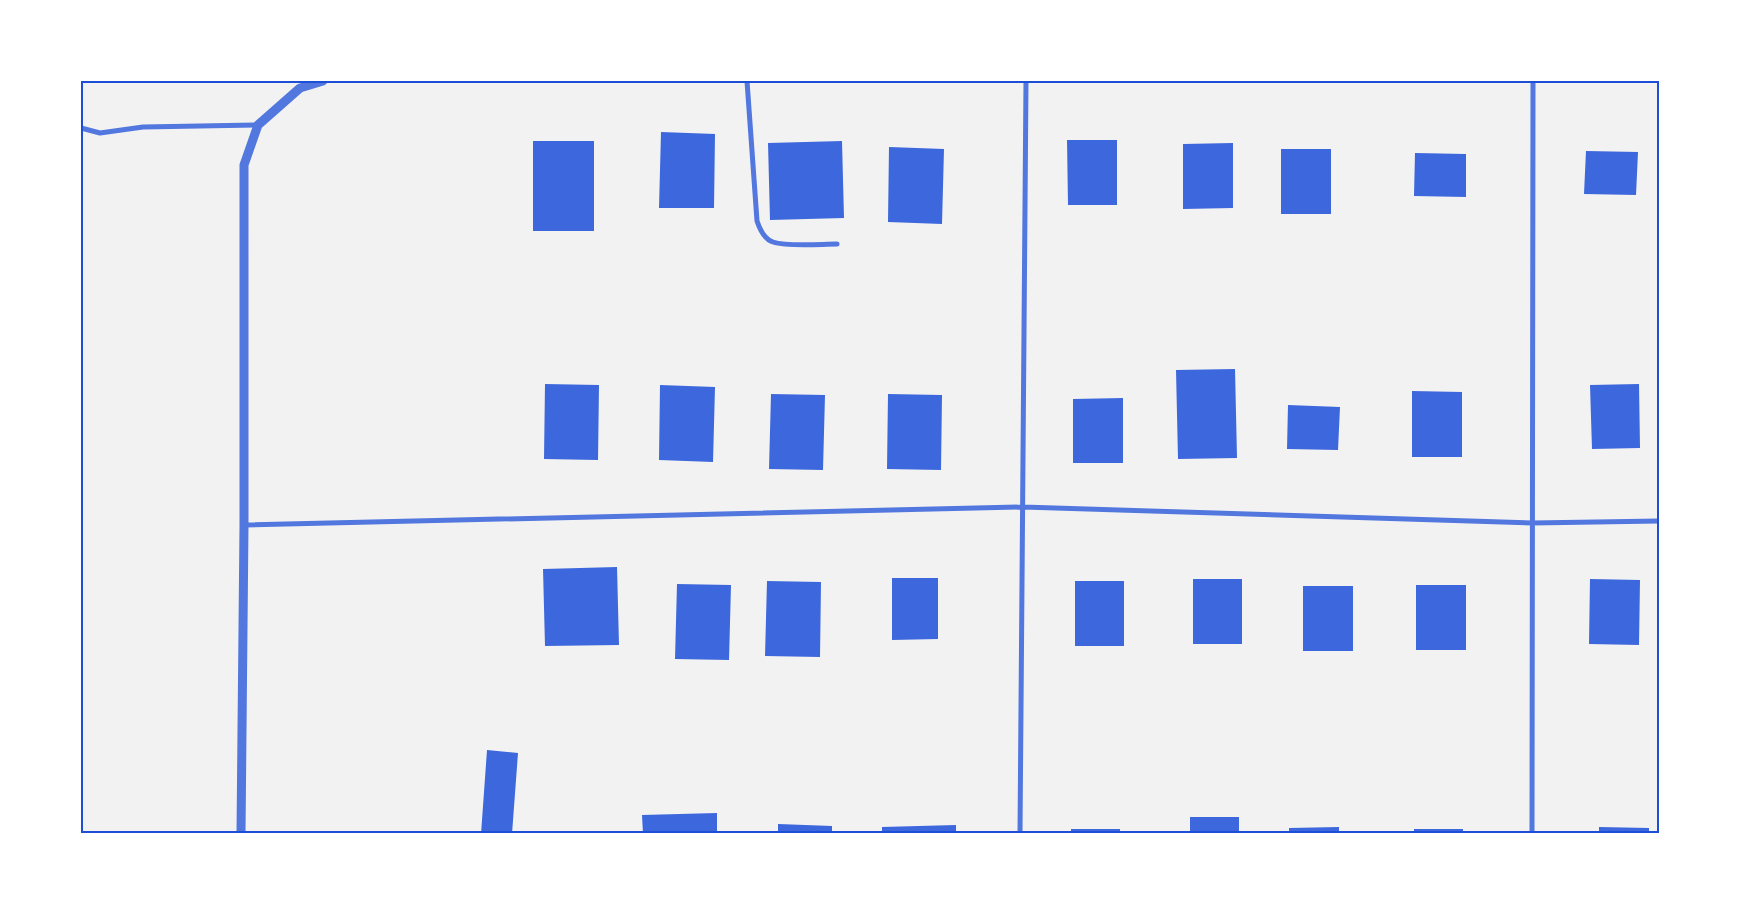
<svg xmlns="http://www.w3.org/2000/svg" width="1740" height="915" font-family="'PT Serif',serif">
	<style>
		.building { fill: #3d67dc }
		.lines { fill: none; stroke-linecap: round; stroke-linejoin: round }
		.minor { stroke: #5277de; stroke-width: 5 }
		.tertiary { stroke: #5277de; stroke-width: 9 }
		.neatline { fill: none; stroke: #1d4ed8; stroke-width: 2 }
	</style>
	<rect width="100%" height="100%" fill="#f2f2f2"/>
	<!-- building -->
	<path class="building" d="M661 132 715 134 714 208H659Z
		M1067 140H1117V205H1068Z
		M533 141H594V231H533Z
		M842 141 844 218 770 220 768 143Z
		M1233 143V208L1183 209V144Z
		M889 147 944 149 942 224 888 222Z
		M1281 149H1331V214H1281Z
		M1586 151 1638 152 1636 195 1584 194Z
		M1415 153 1466 154V197L1414 196Z
		M1235 369 1237 458 1178 459 1176 370Z
		M545 384 599 385 598 460 544 459Z
		M1639 384 1640 448 1592 449 1590 385Z
		M660 385 715 387 713 462 659 460Z
		M1412 391 1462 392V457H1412Z
		M771 394 825 395 823 470 769 469Z
		M888 394 942 395 941 470 887 469Z
		M1123 398V463H1073V399Z
		M1288 405 1340 407 1338 450 1287 449Z
		M617 567 619 645 545 646 543 569Z
		M892 578H938V639L892 640Z
		M1193 579H1242V644H1193Z
		M1590 579 1640 580 1639 645 1589 644Z
		M767 581 821 582 820 657 765 656Z
		M1075 581H1124V646H1075Z
		M677 584 731 585 729 660 675 659Z
		M1416 585H1466V650H1416Z
		M1303 586H1353V651H1303Z
		M487 750 518 753 512 834H481Z
		M717 813V834H643L642 815Z
		M1190 817H1239V834H1190Z
		M778 824 832 826V834H778Z
		M956 825V834H882V827Z
		M1339 827V834H1289V828Z
		M1599 827 1649 828V834H1599Z
		M1071 829H1120V834H1071Z
		M1414 829H1463V834H1414Z"/>
	<g class="lines">
		<!-- minor -->
		<path class="minor" d="M747 81 757 221C760 230 764 239 773 242 788 247 821 244 837 244
			M81 128 100 133 143 127 258 125
			M244 525 1023 507 1532 523 1659 521
			M1020 834 1026 81
			M1532 834 1533 81"/>
		<!-- tertiary -->
		<path class="tertiary" d="M241 834 244 525V165L258 125 300 88 323 81"/>
	</g>
	<!-- border -->
	<rect width="1740" height="915" fill="none" stroke="#ffffff" stroke-width="165"/>
	<rect x="82" y="82" width="1576" height="750" class="neatline"/>
</svg>
